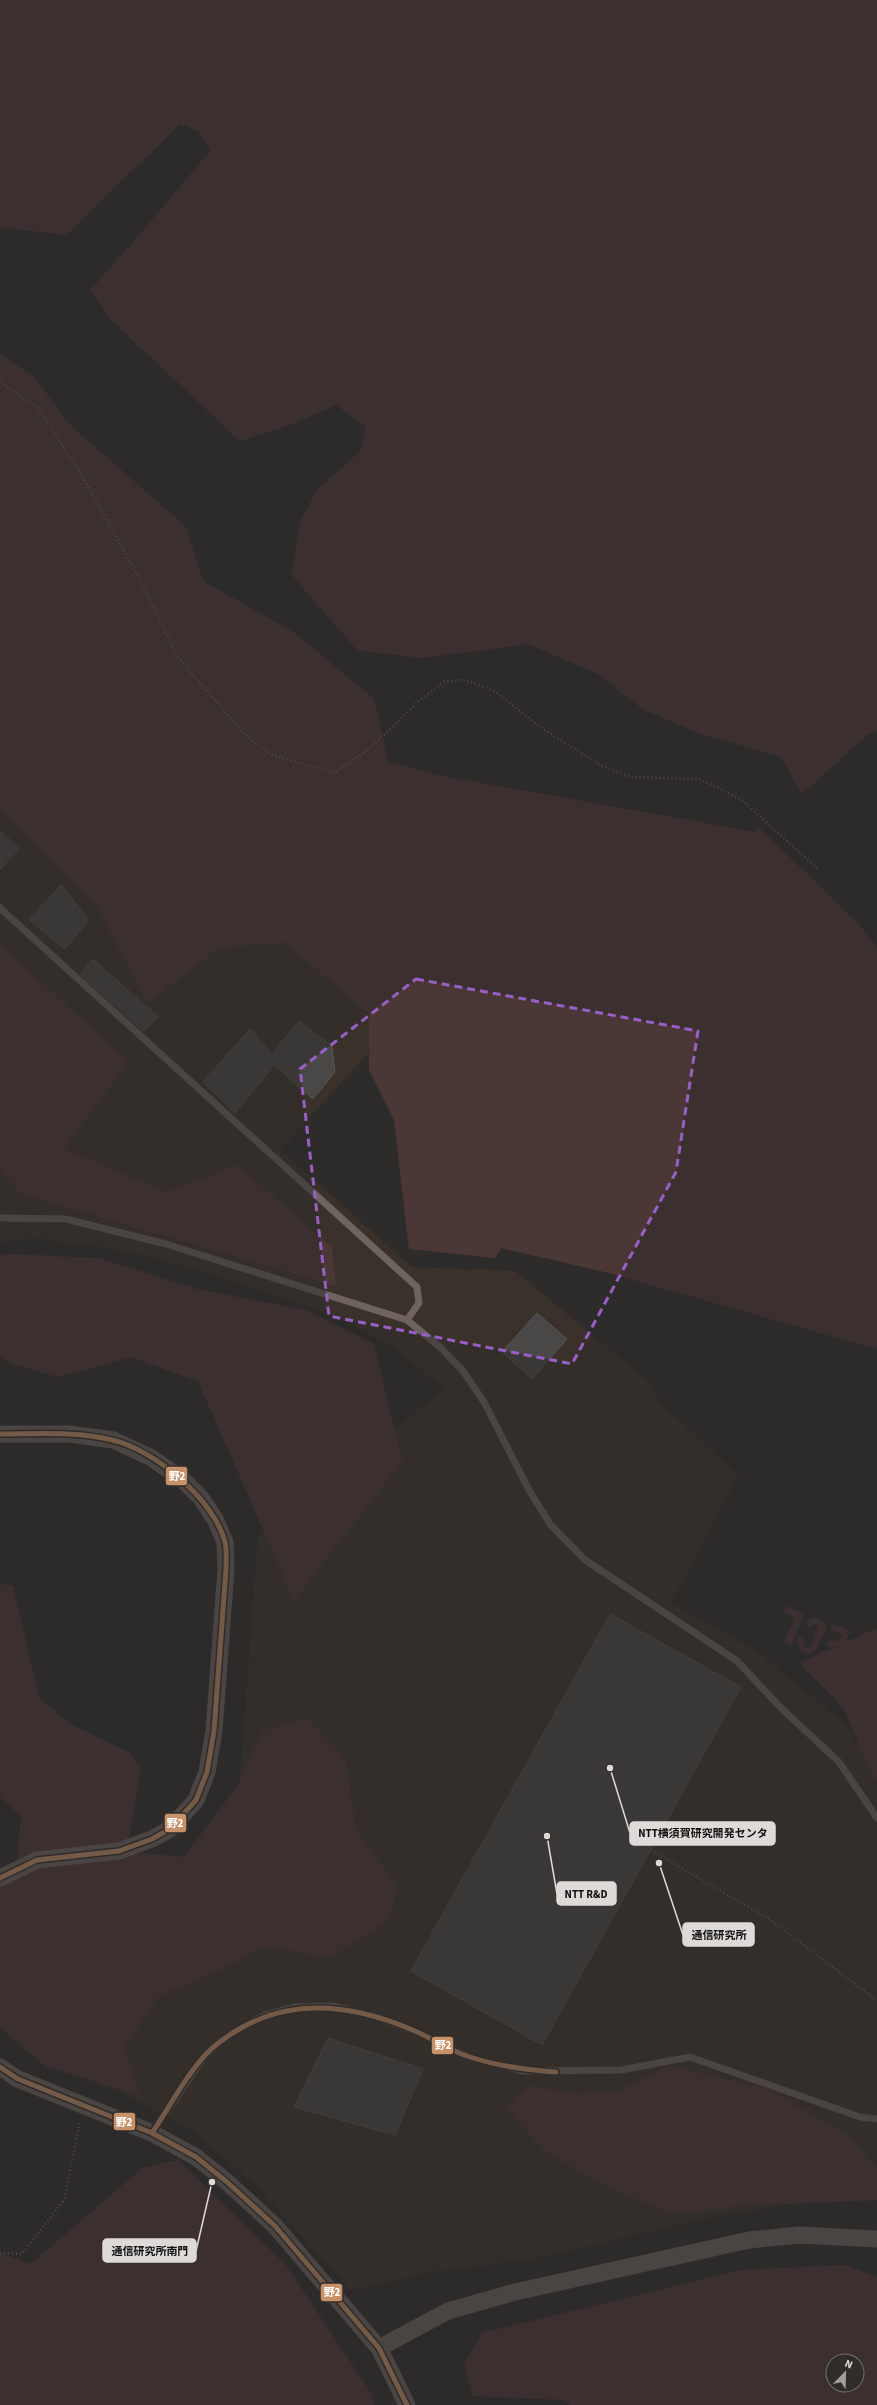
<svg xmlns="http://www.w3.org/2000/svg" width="877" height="2405" font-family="'Source Sans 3','Noto Sans JP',sans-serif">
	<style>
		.built { fill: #3a322a }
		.green { fill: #4c3737; fill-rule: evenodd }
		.building { fill: #494846; stroke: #575553 }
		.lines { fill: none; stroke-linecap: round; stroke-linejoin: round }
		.path { stroke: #6f6865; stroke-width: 2.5; stroke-dasharray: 1 3; stroke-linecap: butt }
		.service { stroke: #6e635f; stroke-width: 7 }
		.tertiary { stroke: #6e635f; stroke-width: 17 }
		.bus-1-casing { stroke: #302c28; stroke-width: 8 }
		.bus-1 { stroke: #c7916a; stroke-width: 5 }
		.marked { fill: none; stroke: #9860c6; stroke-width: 3; stroke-dasharray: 8 5; stroke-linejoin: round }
		.leader { fill: none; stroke: #dddad8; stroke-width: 1.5 }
		.callout-dot { fill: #dddad8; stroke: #302c28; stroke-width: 1.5 }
		.callout { fill: #dddad8; stroke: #dddad8; stroke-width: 1.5 }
		.callout-label { font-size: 11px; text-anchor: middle; font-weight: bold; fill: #111 }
		.line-badge { stroke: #302c28; stroke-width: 1.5 }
		.badge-label { font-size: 11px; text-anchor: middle; font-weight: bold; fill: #fff }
	</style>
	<rect width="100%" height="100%" fill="#2e2c2a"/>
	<!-- built -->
	<path class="built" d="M0 766 219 923 325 929 400 1018 280 1150 412 1267 515 1271 650 1383 659 1402 738 1475 671 1603 755 1650 843 1723 877 1772V2200L827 2199 728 2213 537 2258 429 2272 351 2290 256 2185 188 2127 116 2090 66 2071 23 2050 0 2028V1916L167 1869 202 1843 239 1797 258 1536 445 1389 391 1345 336 1316 223 1277 130 1251 37 1238 0 1241Z"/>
	<!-- green -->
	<path class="green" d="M0 0H877V731L866 736 802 794 781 757 704 735 644 710 598 674 528 644 422 658 357 650 292 575 300 521 318 489 361 451 366 427 336 405 293 424 240 441 110 319 91 289 136 239 211 150 198 131 180 124 66 235 0 227Z
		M0 354 35 378 69 424 186 527 203 581 295 633 374 699 388 761 436 775 755 832 758 827 857 922 877 948V1349L609 1273 501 1248 495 1258 409 1249 394 1120 369 1070V1014L286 943 220 947 148 1003 96 905 0 808Z
		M0 945 129 1062 63 1149 166 1192 237 1165 332 1247 336 1286 22 1194 0 1171Z
		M5 1254 98 1258 200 1290 306 1310 374 1344 402 1462 294 1600 198 1381 131 1357 58 1377 10 1363 0 1357V1256Z
		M0 1584 13 1586 39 1698 72 1725 128 1752 141 1768 126 1852 184 1857 238 1785 262 1731 307 1719 345 1758 356 1831 398 1888 387 1921 330 1957 262 1947 229 1966 159 1996 125 2047 139 2095 45 2066 0 2026V1883L17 1867 21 1816 0 1797Z
		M786 1606 804 1614 791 1645 784 1642 795 1617 783 1612Z
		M815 1617 825 1622 827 1626 816 1650 808 1654 801 1652 797 1641 799 1637 804 1639 803 1646 808 1648 811 1645 818 1626 815 1624 810 1627 806 1625 808 1620Z
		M832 1624 850 1631 846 1642 877 1628V1778L874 1779 844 1709 800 1663 820 1654 821 1651 824 1652 834 1648 827 1645 830 1639 838 1642 842 1635 830 1629Z
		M669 2066 766 2089 846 2134 877 2168V2200L753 2205 673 2214 615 2190 547 2153 505 2107 530 2085 576 2094 617 2091Z
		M178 2160 286 2265 371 2393 374 2405H0V2253L31 2264 142 2168Z
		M845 2265 877 2277V2405H571L565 2400 473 2396 464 2365 482 2333 742 2270ZM833 2361H857V2385H833Z"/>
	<!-- building -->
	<path class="building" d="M0 831 19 848 0 870Z
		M61 885 89 920 65 949 29 920Z
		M93 959 158 1017 143 1031 80 974Z
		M299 1021 332 1046 335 1072 313 1099 274 1065 235 1113 203 1082 250 1029 272 1054Z
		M537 1313 567 1339 532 1379 502 1352Z
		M610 1614 741 1687 542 2045 411 1971Z
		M328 2038 423 2069 395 2135 294 2107Z"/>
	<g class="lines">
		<!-- path -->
		<path class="path" d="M0 382 37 407 80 472 140 580 177 656 243 733 270 754 334 773 368 750 419 701 445 681 466 680 496 692 540 727 600 765 630 777 700 779 742 800 819 870
			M651 1850 771 1920 877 2001
			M0 2253 22 2254 64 2200 80 2122"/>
		<!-- service -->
		<path class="service" d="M0 908 417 1287 419 1303 407 1320
			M0 1218 66 1219 166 1244 407 1320 441 1348 463 1371 484 1402 529 1490 550 1524 585 1560 737 1661 780 1707 839 1762 877 1818
			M152 2133 204 2057 230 2034 265 2015 295 2007 333 2006 371 2015 414 2031 472 2058 523 2071 621 2070 690 2057 860 2117 877 2119"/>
		<!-- tertiary -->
		<path class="tertiary" d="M0 1434H70L113 1440 150 1457 182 1479 201 1498 215 1519 225 1542 226 1569 214 1731 207 1772 196 1800 170 1829 152 1839 119 1851 37 1860 0 1878
			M0 2067 18 2079 152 2133 196 2157 227 2182 275 2226 379 2348 407 2405
			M379 2348 448 2311 515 2292 749 2240 799 2235 877 2239"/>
		<!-- bus-1 casing -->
		<g class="bus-1-casing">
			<path id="bus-1" d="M0 1434C37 1434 75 1431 112 1440 153 1449 214 1499 225 1542 227 1550 226 1560 226 1569L214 1731 207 1772 196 1800 170 1829 152 1839 119 1851 37 1860 0 1878
				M0 2067 18 2079 152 2133 196 2157 227 2182 275 2226 379 2348 407 2405
				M152 2133C170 2106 185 2077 207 2053 217 2043 229 2035 241 2028 297 1996 358 2006 415 2031 433 2039 449 2050 467 2056 496 2066 526 2070 556 2072"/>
		</g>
		<!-- bus-1 -->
		<use href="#bus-1" class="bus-1"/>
	</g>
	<!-- marked area -->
	<path d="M0 0H877V2405H0ZM416 979 698 1031 676 1172 572 1364 329 1316 300 1069Z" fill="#2e2c2a" fill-opacity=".55" fill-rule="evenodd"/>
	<path class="marked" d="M416 979 698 1031 676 1172 572 1364 329 1316 300 1069Z"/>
	<!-- callouts -->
	<path class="leader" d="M610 1768L630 1833M547 1836L557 1894M659 1863L683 1935M212 2182L196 2251"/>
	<g class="callout-dot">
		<circle cx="610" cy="1768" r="4"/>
		<circle cx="547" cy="1836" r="4"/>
		<circle cx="659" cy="1863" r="4"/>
		<circle cx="212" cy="2182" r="4"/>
	</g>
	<g class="callout">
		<rect x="630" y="1822" width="145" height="23" rx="4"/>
		<rect x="557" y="1882" width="59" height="23" rx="4"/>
		<rect x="683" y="1923" width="71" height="23" rx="4"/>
		<rect x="103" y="2239" width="93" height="23" rx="4"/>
	</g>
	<g class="callout-label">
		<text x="703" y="1837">NTT横須賀研究開発センタ</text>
		<text x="586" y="1898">NTT R&amp;D</text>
		<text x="719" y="1939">通信研究所</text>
		<text x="150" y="2255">通信研究所南門</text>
	</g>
	<g class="line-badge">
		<rect x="165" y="1466" width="23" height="20" rx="4" fill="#c7916a"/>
		<rect x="164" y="1813" width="23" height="20" rx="4" fill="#c7916a"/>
		<rect x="431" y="2036" width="23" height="19" rx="4" fill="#c7916a"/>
		<rect x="113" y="2112" width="23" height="19" rx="4" fill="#c7916a"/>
		<rect x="320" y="2283" width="23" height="19" rx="4" fill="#c7916a"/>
	</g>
	<g class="badge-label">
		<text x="177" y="1480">野2</text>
		<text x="175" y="1827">野2</text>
		<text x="443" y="2049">野2</text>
		<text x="124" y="2126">野2</text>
		<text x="332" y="2296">野2</text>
	</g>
	<!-- north arrow -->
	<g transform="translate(845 2373) rotate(23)"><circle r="19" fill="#302c28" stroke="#75726e"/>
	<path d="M0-3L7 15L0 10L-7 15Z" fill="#a09d9b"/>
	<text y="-6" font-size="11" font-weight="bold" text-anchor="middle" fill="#dddad8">N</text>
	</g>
</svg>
